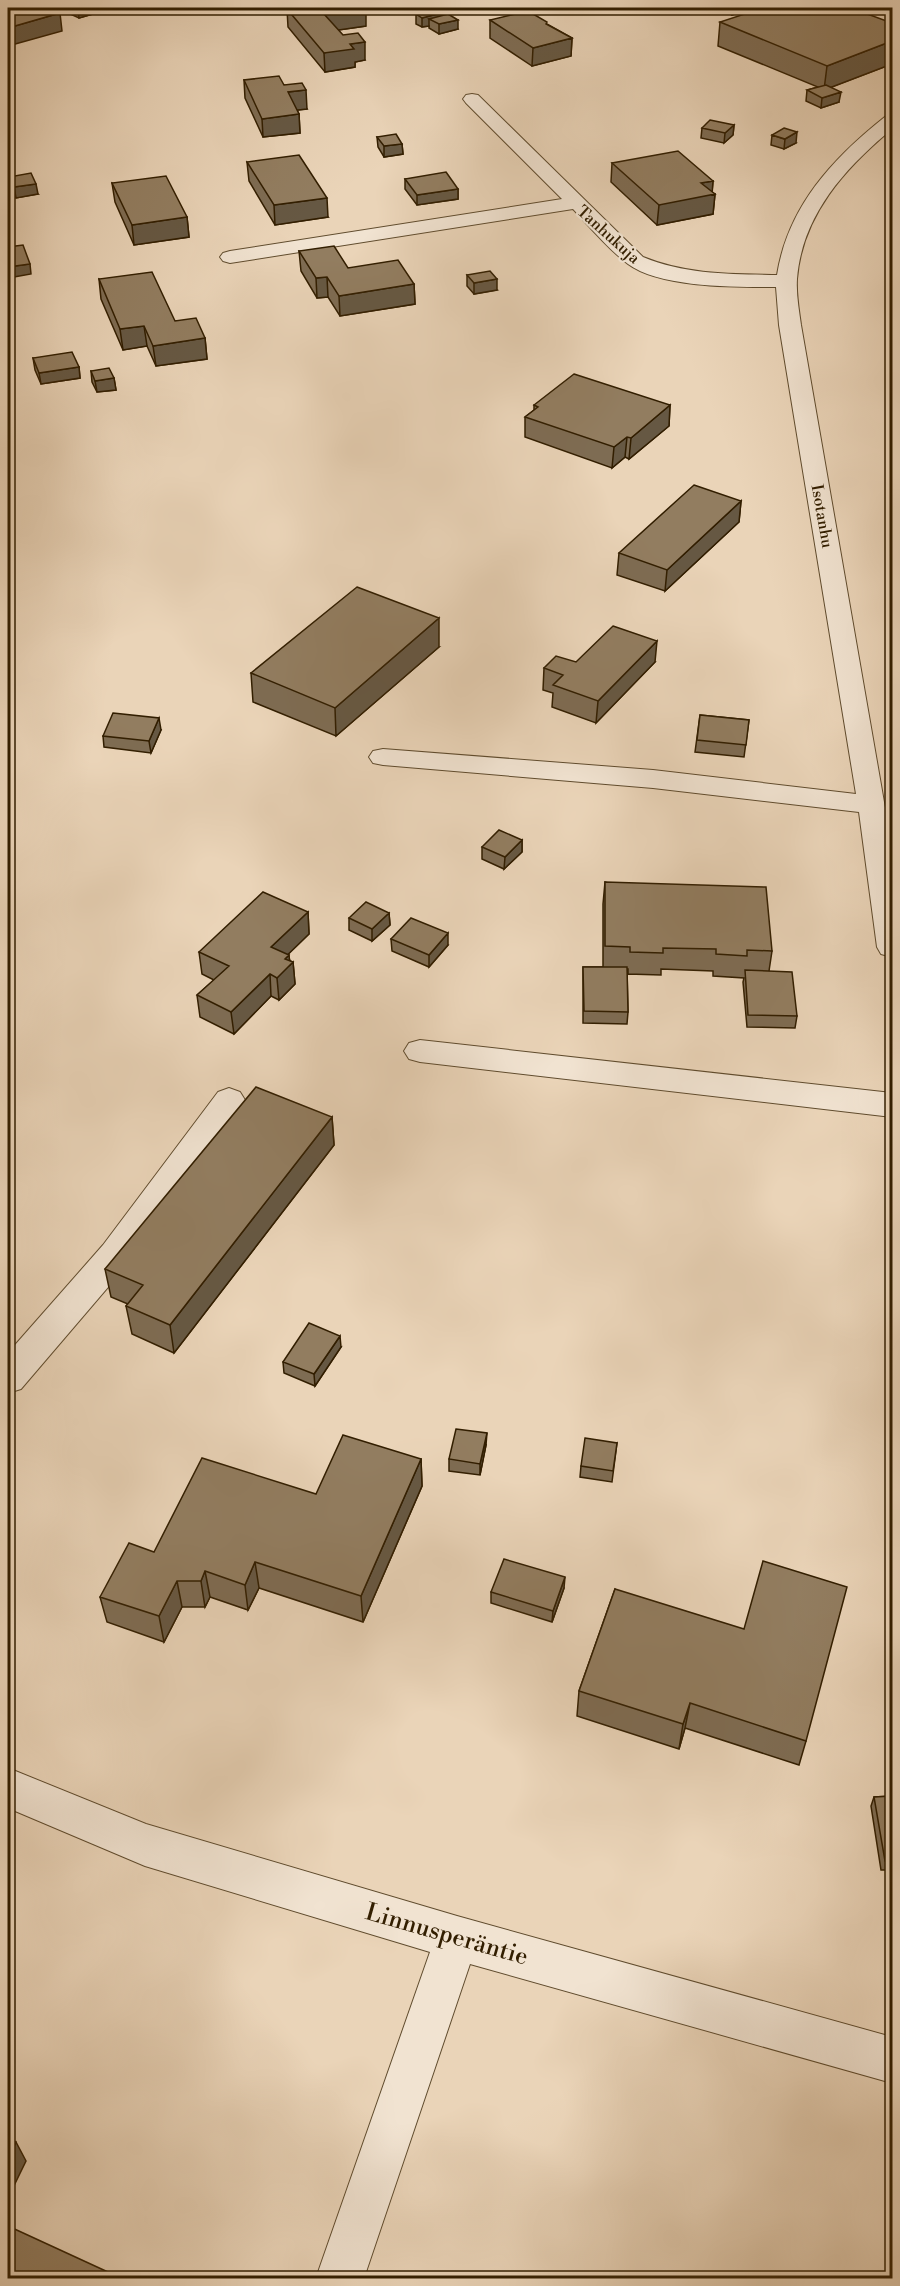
<svg xmlns="http://www.w3.org/2000/svg" width="900" height="2286" font-family="'Libre Bodoni',serif">
	<style>
		.lines { fill: none; stroke-linecap: round; stroke-linejoin: round }
		.minor-casing { stroke: #604c2e; stroke-width: 2 }
		.minor { fill: #f1e3d1; fill-rule: evenodd }
		.wall { fill: #7e6c53; stroke: #321e00; stroke-width: 1.5 }
		.shaded-wall { fill: #665843; stroke: #321e00; stroke-width: 1.5 }
		.building { fill: #927d60; stroke: #321e00; stroke-width: 1.5 }
		.labels { text-anchor: middle; stroke-width: 4.5; stroke-linejoin: round; paint-order: stroke }
		.far-street-label { font-size: 16px; fill: #321e00; stroke: #f1e3d1 }
		.near-street-label { font-size: 24px; fill: #321e00; stroke: #f1e3d1 }
	</style>
	<rect width="100%" height="100%" fill="#ead4b8"/>
	<filter id="stains"><feTurbulence type="fractalNoise" baseFrequency=".00333" numOctaves="4"/><feColorMatrix values="0 0 0 0 .2 0 0 0 0 .09 0 0 0 0 .02 0 0 0 .5 -.17"/></filter>
	<radialGradient id="worn" r=".72"><stop offset=".6" stop-color="#630" stop-opacity="0"/><stop offset="1" stop-color="#630" stop-opacity=".3"/></radialGradient>
	<g class="lines">
		<!-- minor casing -->
		<g class="minor-casing">
			<path id="minor" d="M472 94 478 95 643 257C687 275 731 274 777 275 788 206 833 158 886 116L892 115V129C845 168 802 215 797 279 796 294 799 310 801 325L892 848V957L881 954 877 947 859 812 653 788 383 765 373 763 369 757 373 751 383 749 653 770 856 794 779 325 776 287C737 287 660 288 628 264 608 249 590 227 573 209L230 263 223 261 220 257 223 253 230 251 562 199 466 103 463 99 466 95Z
				M420 1040 892 1093V1117L420 1062 409 1059 404 1051 409 1043Z
				M229 1088 240 1092 245 1100 240 1108 127 1265 21 1389 8 1393V1353L103 1245 218 1092Z
				M8 1768 146 1824 457 1916 892 2037V2083L470 1964 364 2278H316L430 1952 145 1866 8 1808Z"/>
		</g>
		<!-- minor -->
		<use href="#minor" class="minor"/>
	</g>
	<!-- wall -->
	<path class="wall" d="M57 8H99L100 12 79 18Z
		M714 8H754L732 15Z
		M287 9 366 26 338 30 365 60 355 62V67L325 72 288 27Z
		M416 14 445 15 458 29 439 34 429 28V26L422 27 416 24Z
		M490 20 547 24 572 38 571 56 532 66 490 38Z
		M720 22 892 23V64L831 87 839 102 821 108 806 101 807 90 818 87 718 46Z
		M244 80 284 85 307 109 297 110 299 114 300 133 263 137 245 98Z
		M734 125 733 135 724 143 701 138 702 128Z
		M772 135 796 143 784 149 771 145Z
		M377 137 402 144 403 154 384 157 378 147Z
		M247 162 328 217 275 225 249 181Z
		M612 163 713 181 712 192 715 194 713 214 657 225 611 182Z
		M9 177 38 194 16 198 11 187Z
		M405 179 458 189V199L417 205 405 189Z
		M112 183 187 217 189 237 134 245 115 202Z
		M299 251 348 268 414 284 415 304 340 316 328 297 317 298 301 271Z
		M467 275 497 290 474 294 467 286Z
		M99 279 175 321 205 338 207 359 156 366 147 346 123 350 101 299Z
		M33 358 79 367 80 378 41 384 35 370Z
		M91 371 114 378 116 390 97 392 92 382Z
		M534 405H670L669 426 629 459 625 457 612 468 525 437V417L534 410Z
		M741 501 739 522 665 591 617 575 619 553Z
		M439 647 336 736 253 702 251 673Z
		M576 662H655L596 723 552 707 553 693 543 690 544 668Z
		M700 715 749 720 744 757 695 752Z
		M161 730 151 753 104 747 103 736Z
		M522 840V852L504 869 482 859V847Z
		M605 882 772 951 769 971 797 1016 795 1028 747 1027 743 982 744 978 713 976V971L661 969V975L628 974V969H627L628 1012 627 1024 583 1023V967H603V904Z
		M308 912 309 934 288 954 290 961 293 962 295 984 279 1000 271 996 234 1034 200 1017 197 995 214 980 202 974 199 952Z
		M389 913 390 925 372 941 349 930V918Z
		M391 939 448 945 429 967 392 951Z
		M332 1117 334 1145 174 1353 132 1334 126 1306 128 1304 111 1297 105 1269Z
		M341 1347 315 1386 284 1373 283 1362Z
		M617 1443 612 1482 580 1477 581 1466Z
		M486 1445 480 1475 449 1471V1459Z
		M421 1459 422 1486 363 1622 259 1588 248 1610 210 1597 205 1607H182L164 1642 107 1622 100 1597 154 1552 316 1494Z
		M564 1588 552 1622 491 1603V1592Z
		M615 1589 806 1741 799 1765 685 1728 679 1749 577 1716 579 1691Z
		M892 1796V1870H881L871 1806 874 1797Z"/>
	<!-- shaded-wall -->
	<path class="shaded-wall" d="M78 8H99L100 12 79 18Z
		M733 8H754L732 15Z
		M366 9V26L325 32 324 14Z
		M445 12V22L429 19V26L422 27V18Z
		M60 13 62 31 8 46V28Z
		M458 20V29L439 34V24Z
		M572 38 571 56 532 66 533 48Z
		M892 41V64L824 90 827 66Z
		M365 42V60L355 62V67L325 72 324 53 350 44Z
		M306 90 307 109 289 111 288 92Z
		M841 92 839 102 821 108 822 98Z
		M299 114 300 133 263 137 262 119Z
		M734 125 733 135 724 143 725 133Z
		M797 132 796 143 784 149 785 139Z
		M402 144 403 154 384 157V146Z
		M713 181 712 195 715 194 713 214 657 225 659 205 701 183Z
		M36 184 38 194 16 198 14 187Z
		M458 189V199L417 205V195Z
		M327 198 328 217 275 225 274 205Z
		M187 217 189 237 134 245 132 225Z
		M30 264 31 274 8 278V267Z
		M327 277 328 297 317 298 316 278Z
		M497 279V290L474 294V283Z
		M414 284 415 304 340 316 339 296Z
		M144 326 147 346 123 350 120 329Z
		M205 338 207 359 156 366 153 346Z
		M79 367 80 378 41 384 39 373Z
		M114 378 116 390 97 392 95 381Z
		M670 405 669 426 629 459 631 438Z
		M627 437 625 457 612 468 614 447Z
		M741 501 739 522 665 591 667 570Z
		M439 618V647L336 736 335 708Z
		M657 641 655 662 596 723 598 701Z
		M159 718 161 730 151 753 149 741Z
		M522 840V852L504 869 505 857Z
		M308 912 309 934 273 969 271 947Z
		M389 913 390 925 372 941V929Z
		M448 933V945L429 967V955Z
		M289 955 290 965 293 962 295 984 279 1000 277 978 285 959Z
		M270 974 271 996 234 1034 231 1012Z
		M332 1117 334 1145 174 1353 170 1325Z
		M340 1336 341 1347 315 1386 314 1374Z
		M487 1433 486 1445 480 1475V1464Z
		M421 1459 422 1486 363 1622 361 1596Z
		M255 1562 259 1588 248 1610 245 1585Z
		M205 1571 210 1597 205 1607 201 1581Z
		M565 1577 564 1588 552 1622 553 1611Z
		M177 1581 182 1607 164 1642 159 1616Z
		M690 1703 685 1728 679 1749 683 1724Z
		M16 2142 26 2161 8 2198V2160Z"/>
	<!-- building -->
	<path class="building" d="M8 8H50L60 13 8 28Z
		M298 8H365L366 9 324 14 343 35 358 33 365 42 350 44 354 49 324 53 287 9Z
		M439 8 445 12 422 18 416 14Z
		M763 8H851L892 23V41L827 66 720 22Z
		M528 11 547 22 546 24 572 38 533 48 490 20Z
		M448 14 458 20 439 24 429 19Z
		M279 76 284 85 302 83 306 90 288 92 299 114 262 119 244 80Z
		M826 85 841 92 822 98 807 90Z
		M710 120 734 125 725 133 702 128Z
		M784 128 797 132 785 139 772 135Z
		M396 134 402 144 384 146 377 137Z
		M678 151 713 181 701 183 715 194 659 205 612 163Z
		M299 155 327 198 274 205 247 162Z
		M446 172 458 189 417 195 405 179Z
		M31 173 36 184 14 187 9 177Z
		M166 176 187 217 132 225 112 183Z
		M23 245 30 264 8 267V247Z
		M334 246 348 268 398 260 414 284 339 296 327 277 316 278 299 251Z
		M490 271 497 279 474 283 467 275Z
		M152 272 175 321 196 318 205 338 153 346 144 326 120 329 99 279Z
		M72 352 79 367 39 373 33 358Z
		M109 368 114 378 95 381 91 371Z
		M574 374 670 405 631 438 627 437 614 447 525 417 538 407 534 405Z
		M694 485 741 501 667 570 619 553Z
		M357 587 439 618 335 708 251 673Z
		M613 626 657 641 598 701 553 685 563 675 544 668 556 656 576 662Z
		M113 713 159 718 149 741 103 736Z
		M700 715 749 720 746 745 697 740Z
		M499 830 522 840 505 857 482 847Z
		M605 882 766 887 772 951 747 950V956L716 954V949L663 948V953L630 952V947L605 946Z
		M263 892 308 912 271 947 289 955 285 959 293 962 277 978 270 974 231 1012 197 995 229 966 199 952Z
		M366 902 389 913 372 929 349 918Z
		M411 918 448 933 429 955 391 939Z
		M583 967H627L628 1012 584 1011Z
		M745 970 792 972 797 1016 748 1015Z
		M256 1087 332 1117 170 1325 126 1306 143 1285 105 1269Z
		M309 1323 340 1336 314 1374 283 1362Z
		M456 1429 487 1433 480 1464 449 1459Z
		M343 1435 421 1459 361 1596 255 1562 245 1585 205 1571 201 1581H177L159 1616 100 1597 129 1543 154 1552 202 1458 316 1494Z
		M585 1438 617 1443 613 1471 581 1466Z
		M504 1559 565 1577 553 1611 491 1592Z
		M763 1561 847 1587 806 1741 690 1703 683 1724 579 1691 615 1589 744 1629Z
		M892 1796V1860L885 1861 874 1797Z
		M8 2138 16 2142 8 2160Z
		M8 2226 121 2278H8Z"/>
	<g class="labels">
		<!-- far-street labels -->
		<g class="far-street-label">
			<text transform="translate(609 234) rotate(42)" y="6">Tanhukuja</text>
			<text transform="translate(823 516) rotate(80)" y="6">Isotanhu</text>
		</g>
		<!-- near-street labels -->
		<g class="near-street-label">
			<text transform="translate(447 1934) rotate(16)" y="8">Linnusperäntie</text>
		</g>
	</g>
	<!-- margin -->
	<rect width="900" height="2286" fill="none" stroke="#ead4b8" stroke-width="30"/>
	<rect x="9" y="9" width="882" height="2268" fill="none" stroke="#321e00" stroke-width="3"/>
	<rect x="15" y="15" width="870" height="2256" fill="none" stroke="#321e00" stroke-width="1.5"/>
	<rect width="100%" height="100%" filter="url(#stains)"/>
	<rect width="100%" height="100%" fill="url(#worn)"/>
</svg>
